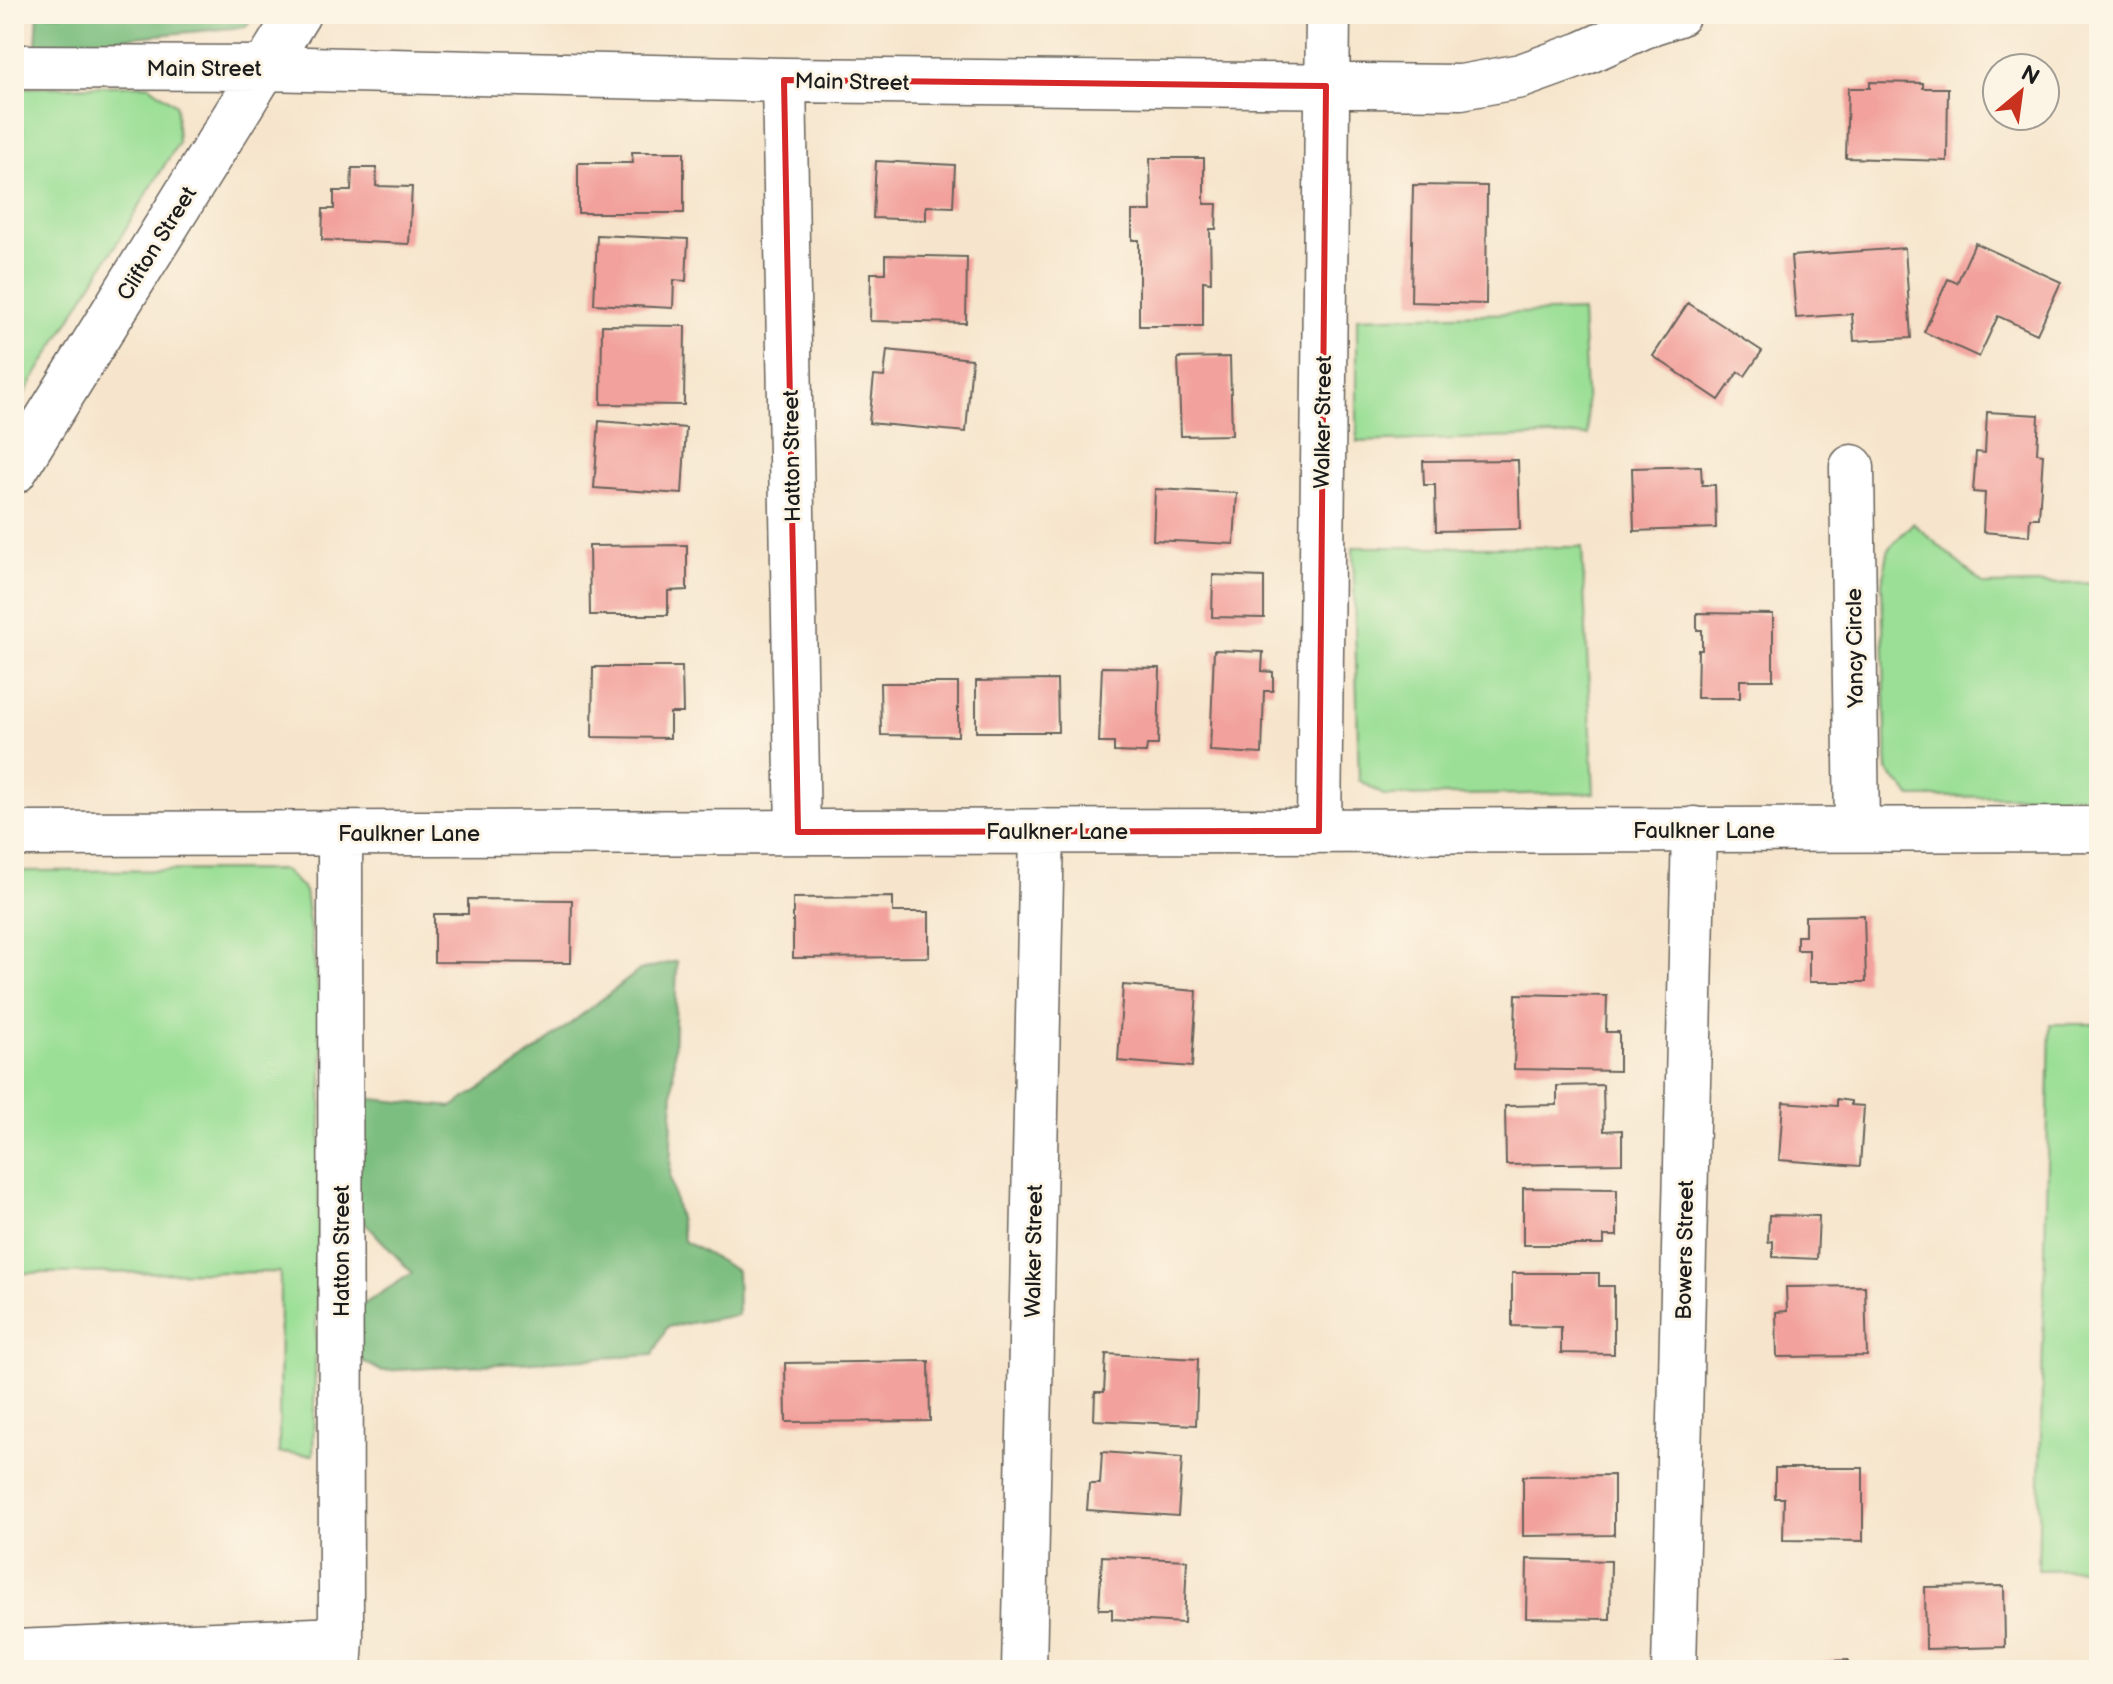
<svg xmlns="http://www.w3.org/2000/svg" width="2113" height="1684" font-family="'Balsamiq Sans',sans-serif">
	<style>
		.green { fill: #9bdf96; stroke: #5c7e59; stroke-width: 2 }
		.forest { fill: #7cbe7f; stroke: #4c6d4e; stroke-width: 2 }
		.building { fill: #f2a19c }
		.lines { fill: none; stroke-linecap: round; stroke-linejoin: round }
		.street-casing { stroke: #68625a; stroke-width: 47 }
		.street { stroke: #fff; stroke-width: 44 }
		.marked { fill: none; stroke: #d62828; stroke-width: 6; stroke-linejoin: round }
		.labels { text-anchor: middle; stroke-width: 6; stroke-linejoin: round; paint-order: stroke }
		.street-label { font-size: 22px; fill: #1c1c1c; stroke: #fcf5e5 }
	</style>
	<rect width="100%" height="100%" fill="#fcf5e5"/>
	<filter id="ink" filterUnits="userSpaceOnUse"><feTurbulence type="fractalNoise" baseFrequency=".0125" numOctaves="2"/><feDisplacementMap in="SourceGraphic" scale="16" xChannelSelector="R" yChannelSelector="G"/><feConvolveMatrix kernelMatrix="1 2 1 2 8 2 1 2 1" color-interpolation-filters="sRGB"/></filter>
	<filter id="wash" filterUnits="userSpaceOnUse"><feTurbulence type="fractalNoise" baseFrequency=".006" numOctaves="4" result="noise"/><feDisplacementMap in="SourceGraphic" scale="32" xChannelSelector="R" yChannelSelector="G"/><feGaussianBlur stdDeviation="1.8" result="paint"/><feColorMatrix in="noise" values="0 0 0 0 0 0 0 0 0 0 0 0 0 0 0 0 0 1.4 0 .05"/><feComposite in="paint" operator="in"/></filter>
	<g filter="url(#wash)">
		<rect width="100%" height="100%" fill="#f6e5cc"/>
		<!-- green -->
		<path class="green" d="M149 85 176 105 178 143 14 411V88Z
			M1582 311 1588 435 1357 442V318Z
			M1913 523 1984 585 2099 583V796L1911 797 1887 770 1882 583 1889 548Z
			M1353 547H1582L1594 793 1385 796 1359 780Z
			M284 870 305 891 323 1028 313 1455 279 1453 280 1272 14 1273V871Z
			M2050 1024H2099V1670H2093L2092 1569 2038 1570Z"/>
		<!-- forest -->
		<path class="forest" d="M38 14H256L245 27 36 46Z
			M677 961 670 1178 684 1241 737 1271 738 1315 667 1327 653 1355 381 1371 357 1358 352 1312 412 1273 354 1211 363 1098 452 1107 514 1067 640 970Z"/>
		<g id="blocks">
			<!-- building -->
			<path class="building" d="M1870 82 1923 83V88H1948L1947 161 1846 158 1848 88H1870Z
				M632 152H684V213H578V163H633Z
				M1150 158H1204V204H1217L1216 229H1210L1211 282 1203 281V326H1139V240H1132V211H1151Z
				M876 161 955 165 953 207 926 206V220L873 218Z
				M352 168H377L376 186 412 187 409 244 322 240 323 209H334V191H351Z
				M1413 185 1487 186 1486 304 1411 302Z
				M597 235 688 239 686 281 674 280 673 308 594 304Z
				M1975 243 2061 282 2037 334 1998 316 1979 357 1924 332 1948 279 1957 283Z
				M1905 248 1911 338 1854 341 1852 314 1796 318 1791 256Z
				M885 255 967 257 966 323 870 321 871 273H885Z
				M1688 303 1762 351 1745 376 1738 372 1719 400 1653 356Z
				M602 325 685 326 684 405 601 404Z
				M887 350 972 359 966 432 869 423 874 376 884 377Z
				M1230 357 1232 435 1181 436 1178 358Z
				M1987 412 2039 415 2037 453 2043 454 2039 518H2030L2029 536 1983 532 1985 493 1973 492 1976 452 1985 453Z
				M599 421 686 428 682 494 594 488Z
				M1518 460 1520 529 1436 531 1435 485H1424L1423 461Z
				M1701 466 1702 485H1715L1716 528 1634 531 1632 468Z
				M1155 489 1237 493 1234 544 1153 540Z
				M687 545V590L668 591V615H590L589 546Z
				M1213 575 1264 577V618L1212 617Z
				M1697 613 1773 614V680H1740V698H1697L1698 650H1702V630H1697Z
				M1214 650 1263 652 1262 671 1273 672V691H1264L1262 754 1210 751Z
				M593 667H682L683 713H670V738L592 737Z
				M1102 667 1160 668 1158 745H1147L1146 753 1114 752V743H1099Z
				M1057 680 1058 732H976V681Z
				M880 683H958V736L881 735Z
				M893 897V912H929V957L793 958V898Z
				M468 899 572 900 571 963 434 962V914H468Z
				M1864 915 1866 982H1809V950H1797V936H1805V916Z
				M1123 985 1197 991 1192 1067 1118 1061Z
				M1516 994 1607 996 1606 1032H1619V1071L1514 1069Z
				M1603 1085 1604 1131 1622 1130V1163L1506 1165 1505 1106 1557 1105V1086Z
				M1837 1099 1851 1101V1105L1864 1106 1860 1166 1779 1160 1783 1102 1837 1106Z
				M1523 1188 1617 1189V1236H1604V1245H1523Z
				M1769 1215 1819 1216 1817 1259 1773 1257V1241L1768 1242Z
				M1512 1273H1599V1286H1614V1354L1561 1353V1327L1512 1326Z
				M1865 1286 1867 1356 1777 1357 1776 1312 1787 1311 1786 1287Z
				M1106 1354 1198 1359 1196 1425 1094 1420 1095 1392H1104Z
				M929 1361 930 1421 786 1422 785 1363Z
				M1102 1452 1182 1458 1178 1516 1087 1510 1089 1484H1100Z
				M1775 1468H1863V1541L1783 1540 1784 1498H1775Z
				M1614 1475V1535L1523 1536V1476Z
				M1102 1556 1187 1560 1184 1623 1112 1619V1609H1099Z
				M1527 1559 1611 1561 1610 1619 1526 1618Z
				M2004 1586 2005 1647 1926 1649 1925 1587Z
				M1848 1660V1670H1786V1663Z"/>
		</g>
	</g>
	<g filter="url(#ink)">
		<use href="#blocks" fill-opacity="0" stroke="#68625a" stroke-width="2"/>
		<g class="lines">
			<!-- street casing -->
			<g class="street-casing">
				<path id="street" d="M14 67 264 68 784 80 1461 87 1521 76 1582 54 1653 22 1678 14
					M784 80 798 832
					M1852 467 1857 829
					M14 472 298 14
					M1319 831 1328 14
					M14 834 2099 829
					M14 1652 341 1639
					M339 1670 341 1639 340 833
					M1024 1670 1042 831
					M1674 1670 1694 829"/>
			</g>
			<!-- street -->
			<use href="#street" class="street"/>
		</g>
	</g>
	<!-- marked area -->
	<path class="marked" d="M784 80 1326 86 1319 831 798 832Z"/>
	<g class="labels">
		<!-- street labels -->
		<g class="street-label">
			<text x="204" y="76">Main Street</text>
			<text transform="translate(852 81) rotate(1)" y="8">Main Street</text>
			<text transform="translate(156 243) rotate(-58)" y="8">Clifton Street</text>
			<text transform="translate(1322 422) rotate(-89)" y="8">Walker Street</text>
			<text transform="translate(791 456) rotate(-91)" y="8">Hatton Street</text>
			<text transform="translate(1854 648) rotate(-91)" y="8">Yancy Circle</text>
			<text x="1704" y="838">Faulkner Lane</text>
			<text x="1057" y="839">Faulkner Lane</text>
			<text x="409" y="841">Faulkner Lane</text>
			<text transform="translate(1684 1250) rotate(-89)" y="8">Bowers Street</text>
			<text transform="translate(341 1251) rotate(-90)" y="8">Hatton Street</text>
			<text transform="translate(1033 1251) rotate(-89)" y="8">Walker Street</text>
		</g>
	</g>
	<!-- margin -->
	<rect width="2113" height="1684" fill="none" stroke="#fcf5e5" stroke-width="48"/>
	<!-- north arrow -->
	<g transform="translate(2021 92) rotate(29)"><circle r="38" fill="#fcf5e5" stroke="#a29e95" stroke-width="2"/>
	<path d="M0-6L14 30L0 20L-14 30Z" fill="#c8321e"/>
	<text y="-12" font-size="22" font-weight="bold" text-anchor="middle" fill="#1c1c1c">N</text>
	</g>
</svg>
